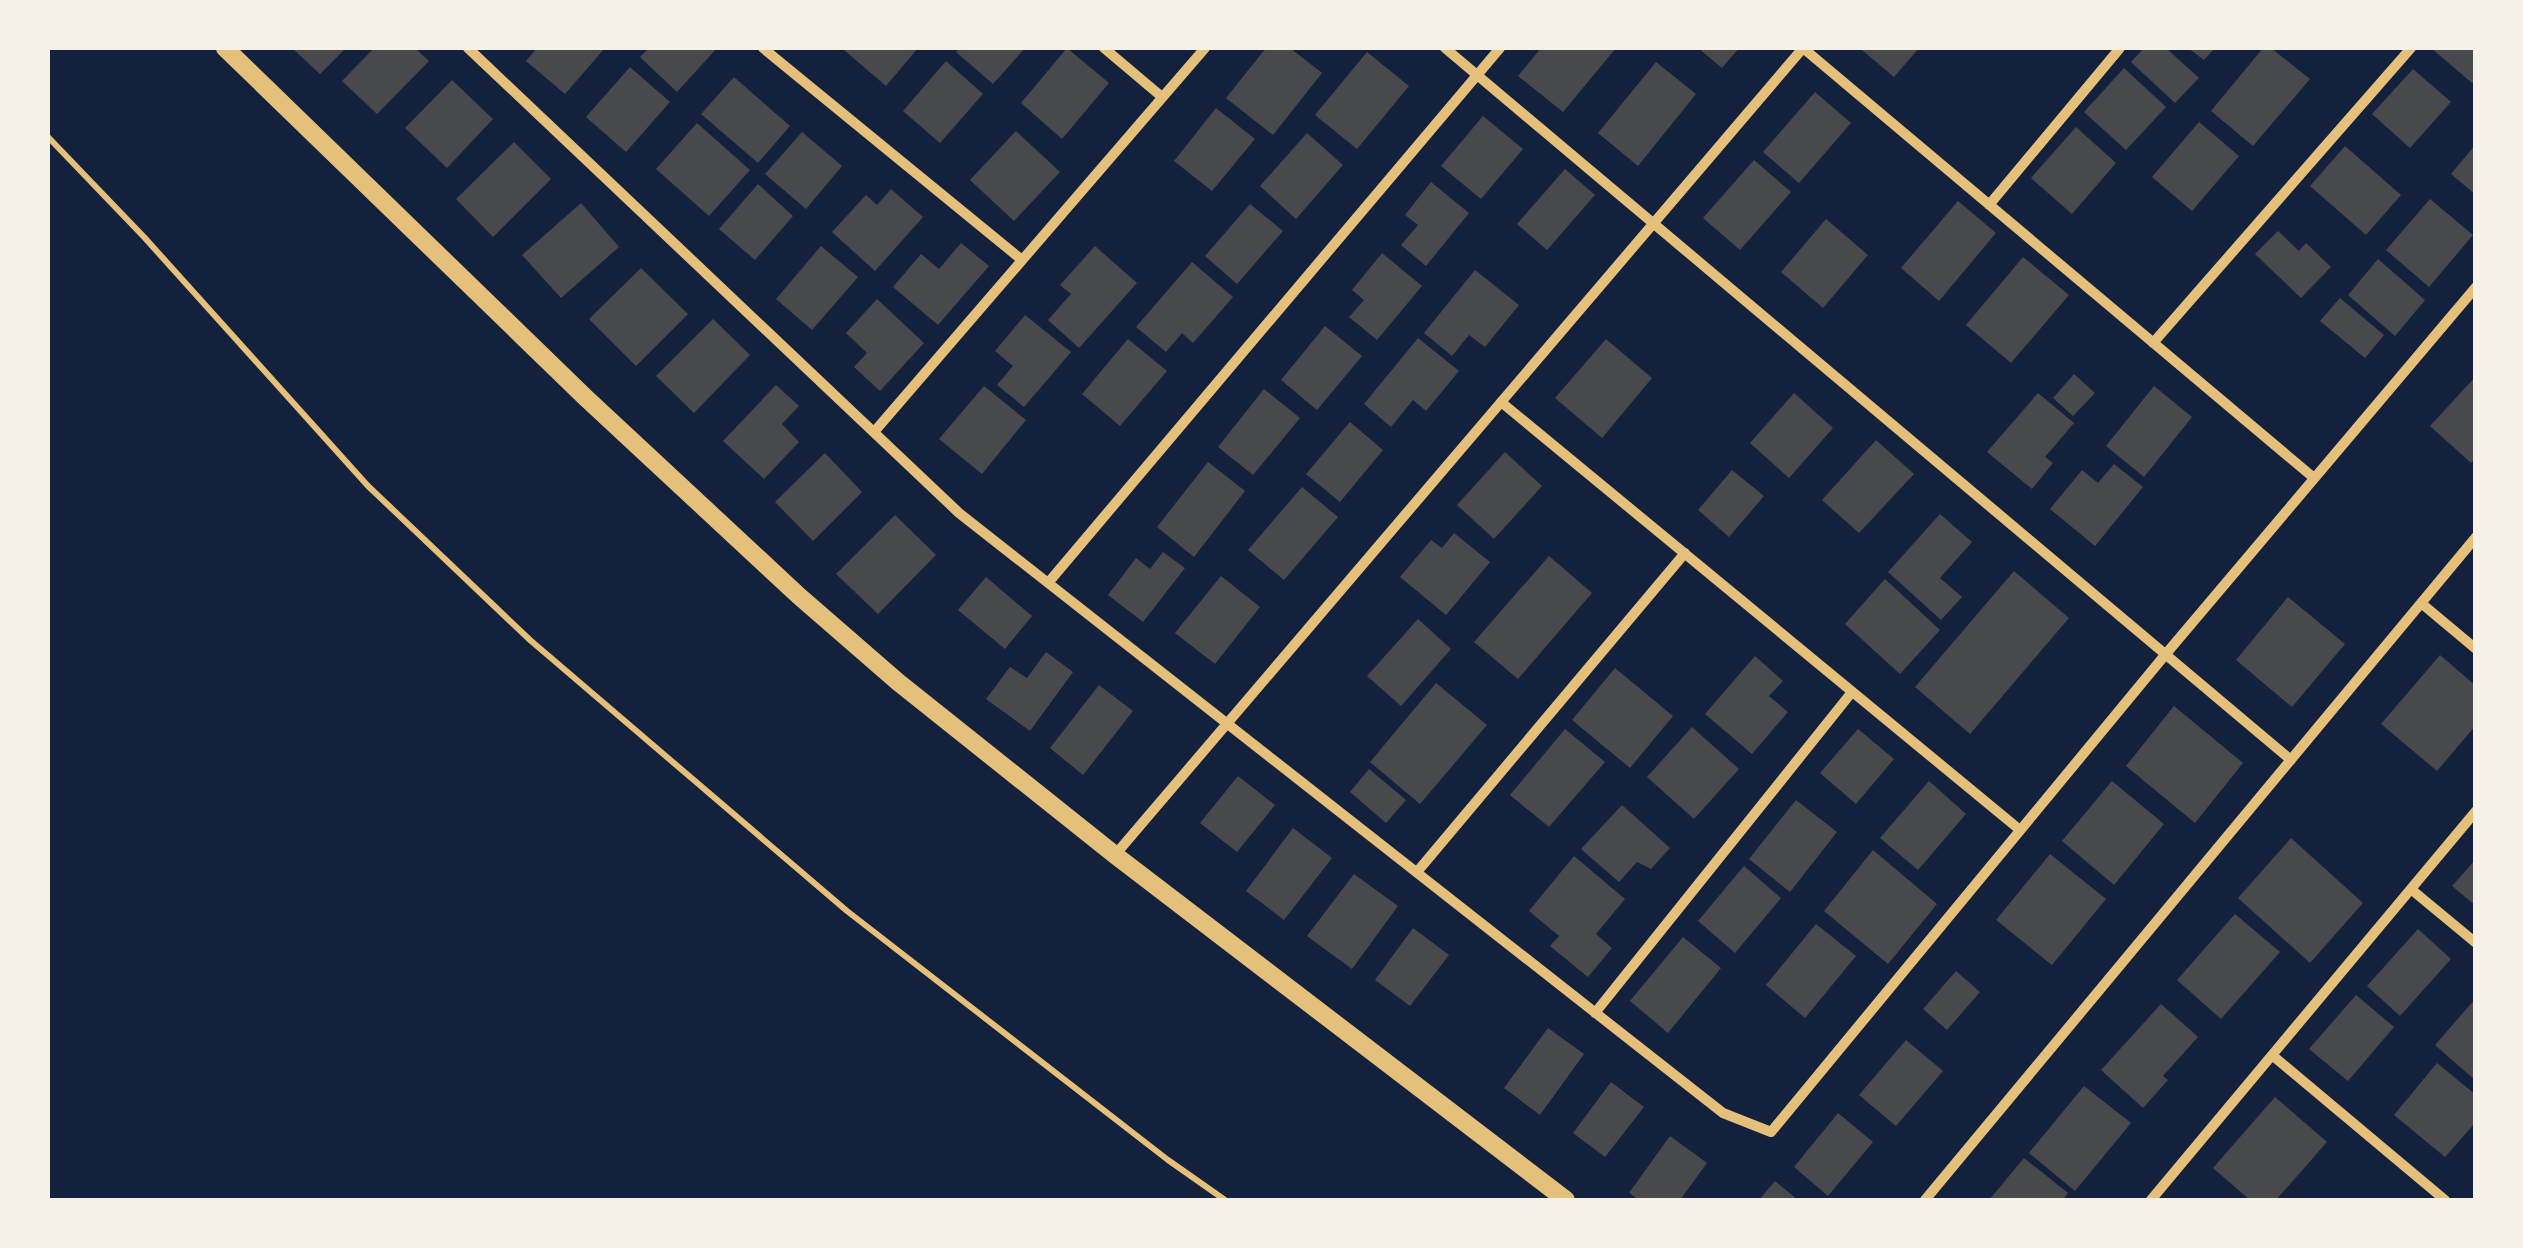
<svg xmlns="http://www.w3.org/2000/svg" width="2523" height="1248" font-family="'Space Grotesk',sans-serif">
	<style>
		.building { fill: #48494c }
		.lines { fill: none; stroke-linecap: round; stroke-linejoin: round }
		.path { stroke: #e5c07b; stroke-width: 6 }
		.minor { stroke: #e5c07b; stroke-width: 10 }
		.tertiary { stroke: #e5c07b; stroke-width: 18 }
	</style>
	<rect width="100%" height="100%" fill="#14213d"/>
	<!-- building -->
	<path class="building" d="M292 48H346L320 74Z
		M374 48H415L429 61 377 114 342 81Z
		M537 48H605L565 94 526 61Z
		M649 48H717L677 92 640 57Z
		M846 48H918L886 86 844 50Z
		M960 48H1025L993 84 956 52Z
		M1067 48 1109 83 1062 139 1021 103Z
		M1266 48H1290L1322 73 1273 135 1226 98Z
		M1541 48H1616L1563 112 1518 76Z
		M1698 48H1739L1722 68Z
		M1864 48H1919L1894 77 1862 50Z
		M2144 48H2166L2199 78 2175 103 2131 62Z
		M2188 48H2215L2204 60Z
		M2263 48H2271L2310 79 2253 146 2211 111Z
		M2431 48H2476V80L2472 83Z
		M1367 52 1409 86 1357 149 1315 115Z
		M946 61 983 94 940 143 903 111Z
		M1656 62 1696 94 1638 166 1598 133Z
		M630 67 670 102 626 152 586 117Z
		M2124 68 2166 107 2126 150 2084 112Z
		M2413 69 2451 102 2410 148 2372 114Z
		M734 77 790 126 758 163 701 114Z
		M452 80 493 119 447 168 405 128Z
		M1815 92 1851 123 1799 183 1763 152Z
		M1216 108 1255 139 1212 191 1174 161Z
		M1483 116 1523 149 1481 199 1441 166Z
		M2199 122 2239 156 2192 211 2152 177Z
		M697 123 750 170 709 216 656 169Z
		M2076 127 2116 163 2072 214 2031 178Z
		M1016 131 1060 172 1014 221 970 180Z
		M802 132 842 166 806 209 765 174Z
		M1307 133 1343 165 1296 219 1260 186Z
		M514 142 551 179 493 237 456 199Z
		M2476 144V195L2451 174Z
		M2345 146 2401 195 2366 235 2310 186Z
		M1754 160 1791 192 1740 250 1703 218Z
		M1565 169 1595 195 1547 250 1517 224Z
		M1431 182 1469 213 1426 266 1401 245 1418 225 1405 215Z
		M758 184 793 216 755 260 719 229Z
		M891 189 923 217 875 271 832 232 866 195 877 205Z
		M2430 199 2473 235 2429 287 2386 250Z
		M1958 201 1996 233 1939 301 1901 268Z
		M581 203 619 247 561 298 522 255Z
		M1250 204 1283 231 1237 284 1205 256Z
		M1826 219 1868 255 1823 308 1781 272Z
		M2278 231 2299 251 2306 243 2331 267 2301 298 2255 254Z
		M961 243 989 266 938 325 893 287 921 254 939 269Z
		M821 246 858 277 812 330 776 299Z
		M1095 246 1137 283 1079 348 1048 320 1071 294 1060 285Z
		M1382 253 1422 286 1377 340 1349 317 1364 300 1352 290Z
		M2023 257 2069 295 2011 363 1966 325Z
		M2378 259 2425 300 2395 336 2348 295Z
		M1192 262 1233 297 1193 343 1182 333 1166 352 1136 327Z
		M641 268 688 314 636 366 589 319Z
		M1475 270 1519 305 1485 347 1469 335 1452 356 1424 333Z
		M2340 298 2384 335 2365 358 2320 321Z
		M877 299 924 343 880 391 854 367 867 353 846 333Z
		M1025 315 1071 352 1024 407 997 385 1013 366 995 351Z
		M713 319 750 355 694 413 656 376Z
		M1325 326 1362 356 1317 410 1281 380Z
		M1418 338 1459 371 1426 411 1413 400 1391 427 1364 404Z
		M1128 339 1167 371 1120 426 1082 394Z
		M1606 339 1652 378 1602 438 1555 398Z
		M2074 374 2095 393 2073 416 2053 398Z
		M2476 376V458L2471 463 2430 426Z
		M776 385 799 406 782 424 799 442 764 479 723 441Z
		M984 386 1026 420 982 474 939 439Z
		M2154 386 2192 417 2144 477 2106 446Z
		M1264 389 1300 418 1253 475 1218 447Z
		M1794 393 1833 428 1789 478 1750 443Z
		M2038 393 2074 423 2045 457 2053 463 2032 489 1987 452Z
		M1350 422 1383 450 1340 502 1306 474Z
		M1876 440 1914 474 1859 533 1822 500Z
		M1505 452 1542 486 1494 539 1457 505Z
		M825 453 862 492 813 541 775 502Z
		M1208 462 1245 491 1194 557 1157 527Z
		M2114 464 2143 487 2095 546 2050 509 2082 470 2098 483Z
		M1732 470 1764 496 1729 537 1698 510Z
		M1302 487 1338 517 1284 580 1248 550Z
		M1940 514 1972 542 1940 578 1962 597 1941 620 1888 572Z
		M895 515 936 555 878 614 836 574Z
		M1454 533 1490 562 1446 615 1400 577 1431 540 1442 548Z
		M1163 552 1185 568 1143 622 1108 595 1136 558 1150 569Z
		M1549 556 1592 593 1518 679 1474 642Z
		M2014 571 2069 618 1970 734 1915 687Z
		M1221 576 1260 607 1215 664 1175 633Z
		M986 577 1032 616 1005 649 958 610Z
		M1885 579 1940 630 1900 674 1845 624Z
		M2288 597 2345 644 2292 707 2236 660Z
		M1418 619 1451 649 1401 706 1367 676Z
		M1046 652 1073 672 1030 731 986 699 1010 667 1027 678Z
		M2440 655 2476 686V725L2437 771 2381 724Z
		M1755 656 1783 681 1769 696 1788 712 1752 754 1705 714Z
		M1615 668 1673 716 1630 768 1572 720Z
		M1436 683 1487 725 1420 804 1370 762Z
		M1099 685 1133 711 1083 775 1050 748Z
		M2174 706 2243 763 2195 823 2126 766Z
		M1692 727 1739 769 1694 819 1647 777Z
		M1565 729 1605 762 1549 827 1510 795Z
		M1858 729 1894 759 1856 804 1820 773Z
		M1369 769 1406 800 1386 823 1350 792Z
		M1238 776 1275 805 1237 852 1200 823Z
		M1929 781 1966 814 1918 870 1880 838Z
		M2112 781 2164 824 2114 885 2062 841Z
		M1796 800 1837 832 1790 892 1749 859Z
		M1622 805 1670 848 1651 869 1637 862 1619 882 1581 849Z
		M1293 828 1332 858 1284 920 1246 891Z
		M2291 838 2363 903 2310 963 2238 898Z
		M1873 850 1937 904 1888 964 1824 911Z
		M2050 854 2106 899 2052 965 1996 920Z
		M1574 856 1625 899 1596 934 1612 948 1588 977 1550 946 1559 936 1529 911Z
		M2476 859V906L2452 886Z
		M1744 866 1781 898 1735 953 1698 921Z
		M1354 874 1398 906 1352 969 1307 936Z
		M2235 914 2280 952 2221 1019 2177 980Z
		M1816 924 1856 956 1805 1018 1766 985Z
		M1413 928 1449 955 1410 1006 1375 980Z
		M2418 929 2451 959 2400 1016 2367 986Z
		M1683 937 1721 968 1668 1033 1630 1001Z
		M1956 971 1980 992 1947 1030 1923 1009Z
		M2356 995 2394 1027 2348 1081 2309 1049Z
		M2476 998V1081L2435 1045Z
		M2161 1004 2198 1037 2163 1076 2168 1080 2143 1108 2101 1070Z
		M1548 1028 1584 1054 1540 1115 1504 1088Z
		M1906 1040 1943 1071 1896 1126 1859 1095Z
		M2437 1063 2476 1095V1122L2445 1157 2394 1115Z
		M1611 1082 1644 1107 1605 1157 1573 1133Z
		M2084 1086 2131 1123 2075 1191 2029 1153Z
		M2275 1097 2327 1142 2276 1200H2250L2213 1168Z
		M1838 1113 1873 1142 1828 1196 1794 1167Z
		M1670 1136 1707 1163 1680 1200H1639L1629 1193Z
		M2024 1158 2068 1193 2063 1200H1989Z
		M1775 1181 1798 1200H1759Z"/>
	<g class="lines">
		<!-- path -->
		<path class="path" d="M48 137 144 237 368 486 530 640 847 911 1168 1160 1225 1200"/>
		<!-- minor -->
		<path class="minor" d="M468 48 959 513 1723 1113 1771 1132 2165 655 2476 287
			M763 48 1022 260
			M1104 48 1162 97
			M1445 48 2291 760
			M1989 205 2120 48
			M2153 343 2411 48
			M1501 402 2020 830
			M874 432 1205 48
			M1048 583 1500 48
			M2421 603 2476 649
			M1115 855 1803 48 2314 478
			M1417 872 1685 553
			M2412 890 2476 943
			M1595 1013 1852 692
			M2272 1055 2445 1200
			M1925 1200 2476 537
			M2151 1200 2476 811"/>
		<!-- tertiary -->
		<path class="tertiary" d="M225 48 586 398 799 596 898 682 1115 855 1566 1200"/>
	</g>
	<!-- border -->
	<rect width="2523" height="1248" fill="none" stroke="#f6f1e7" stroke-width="100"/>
</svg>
